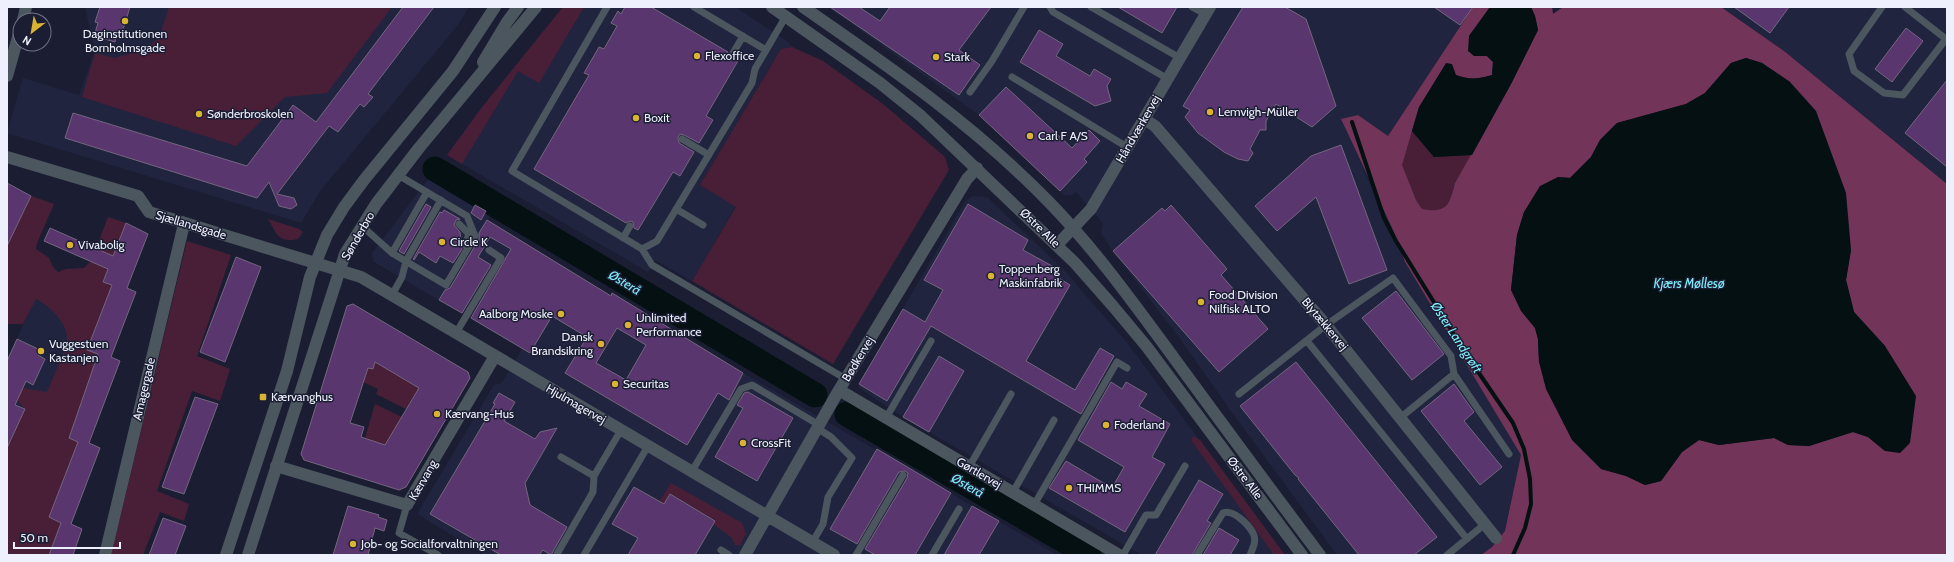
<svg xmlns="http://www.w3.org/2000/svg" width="1954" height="562" font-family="Cabin,sans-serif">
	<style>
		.built { fill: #21243f }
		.green { fill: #491f37 }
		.forest { fill: #723559; fill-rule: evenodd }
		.water { fill: #041012 }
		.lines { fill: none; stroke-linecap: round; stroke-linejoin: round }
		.stream { stroke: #041012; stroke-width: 4 }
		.river { stroke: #041012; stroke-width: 25 }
		.building { fill: #59366e; stroke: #74667e; fill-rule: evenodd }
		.service { stroke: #4c565e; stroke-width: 7 }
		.minor { stroke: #4c565e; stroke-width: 12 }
		.tertiary { stroke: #4c565e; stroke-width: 12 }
		.poi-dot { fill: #dab333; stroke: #1b1e33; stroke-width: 1.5 }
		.labels { text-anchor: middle; stroke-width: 3; stroke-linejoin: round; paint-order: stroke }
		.poi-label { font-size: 12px; fill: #eef1fd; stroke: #1b1e33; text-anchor: start }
		.street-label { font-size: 12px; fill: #eef1fd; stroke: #1b1e33 }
		.water-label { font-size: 13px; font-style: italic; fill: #81edfc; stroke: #1b1e33 }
	</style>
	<rect width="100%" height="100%" fill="#1b1e33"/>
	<!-- built -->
	<path class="built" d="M85 7H469L457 26 320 191 301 223 7 133 23 78 79 95 95 51Z
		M563 7H735L788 42 792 47 781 49 700 185 736 206 692 281 655 260 648 272 447 155 483 106Z
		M828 7H1473L1388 136 1358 115 1341 119 1405 262 1521 455 1505 531 1492 547 1481 555H1337L1231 411 1181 340 1113 251 1101 233 1103 223 1076 192 1072 195H1065L979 115Z
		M1721 7H1947V184L1784 51Z
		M430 177 491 213 487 221 576 275 611 295 612 293 743 373 1057 555H485L417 514 494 385 502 383 522 349 374 262 372 253Z
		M973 196 987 197 1064 270 1128 344 1285 555H1142L903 417 859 388V384L965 202 968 199Z
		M41 285 79 300 47 417 7 401V361Z"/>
	<!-- green -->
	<path class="green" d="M169 7H392L327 93 285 97 236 146 82 97 95 53 115 58 144 50 159 38Z
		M563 7H584L539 83 518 71 462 164 447 155 483 106Z
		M792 47 823 61 883 104 945 157 949 170 833 364 692 281 736 207 700 185 781 49Z
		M1412 131 1434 157 1472 155 1455 183 1451 199 1443 209 1435 212 1422 209 1416 200 1401 165Z
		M31 196 54 204 37 243 36 249 49 258 53 267 58 272 66 269 84 268 91 261 108 217 126 223 103 281 112 285 87 350 98 354 69 438 78 442 49 517 61 523 49 555H7V448L25 409 17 400 23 388 47 392C51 383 67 346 67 339 68 323 49 305 36 299L23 324H7V246Z
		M268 219 299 229 303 232 298 239C278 243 277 234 268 219Z
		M187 241 231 255 197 356 230 369 220 401 192 391 157 491 189 504 184 521 160 512 143 555H111Z
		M371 360 419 388 406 409 376 394 378 389 363 382Z
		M375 404 402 417 385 445 365 438Z
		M1193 436 1200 440 1285 555H1274L1191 440Z
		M671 483 742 523 746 534 740 545H735L732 538 713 524 715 520 670 494 647 533 659 502Z"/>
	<!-- forest -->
	<path class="forest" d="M1473 7H1490L1469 36 1474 56H1487L1493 62 1492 75C1479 79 1469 80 1456 75L1419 107 1402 165 1416 200 1422 209C1447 214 1450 204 1455 183L1511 84 1538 30 1535 16 1531 7H1552L1553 14 1563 7H1721L1784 51 1947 184V555H1481L1492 547 1505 531 1521 455 1405 262 1393 230 1341 119 1358 115 1388 136ZM1746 58 1762 63 1790 82 1851 250 1846 280 1854 312 1885 346V451L1868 437 1853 432 1809 446 1788 445 1774 438 1719 445 1699 440 1682 452 1661 481 1645 485 1626 476 1601 469 1539 362 1538 339 1535 328 1511 290 1517 235 1524 212 1558 177 1570 178 1591 157 1600 140 1617 123 1686 104 1705 93 1731 63Z"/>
	<!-- water -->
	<path class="water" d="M1490 7H1531L1535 16 1538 30 1511 84 1472 155 1434 157 1412 131 1419 107 1446 63 1452 64 1456 75C1469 80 1479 79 1492 75L1493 62 1487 56H1474L1468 51 1469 36Z
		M1746 58 1762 63 1790 82 1816 111 1846 193 1851 250 1846 280 1854 312 1885 346 1916 396 1910 443 1900 453 1885 451 1868 437 1853 432 1809 446 1788 445 1774 438 1719 445 1699 440 1682 452 1661 481 1645 485 1626 476 1601 469 1572 440 1546 389 1539 362 1538 339 1535 328 1521 311 1511 290 1517 235 1524 212 1540 186 1558 177 1570 178 1591 157 1600 140 1617 123 1686 104 1705 93 1731 63Z"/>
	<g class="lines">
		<!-- stream -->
		<path class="stream" d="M1352 122 1384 218 1396 241 1468 357 1513 423 1524 449 1530 479 1531 504 1525 528 1513 555"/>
		<!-- river -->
		<path class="river" d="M435 169 815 395
			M847 414 1089 555"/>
	</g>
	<!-- building -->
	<path class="building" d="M100 7H130L120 39 116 37 115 42 94 36 98 23 95 22Z
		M403 7H434L368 94 373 97 364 107 360 104 338 132 329 126 277 194 294 198 297 205 291 209 279 206 269 182 257 198 65 138 73 113 247 166 293 105 316 122Z
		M625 7H651L728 52 727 55 729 59 732 60 736 57 739 59 706 116 713 120 699 143 684 135 680 134 678 137 679 143 694 152 680 176 673 172 638 230 634 228 633 222 630 221 626 223 534 169 589 75 584 73 599 47 604 49 617 26 611 23 618 11 621 14Z
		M830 7H859L880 21 890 7H991L959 50 980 65 959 95Z
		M1118 7H1177L1162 33Z
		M1243 7H1285L1306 19 1336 106 1312 127 1276 104 1266 121V130H1260L1250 149 1253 153 1248 161 1238 159 1224 152 1198 133 1185 117 1190 110 1183 106Z
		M1434 7H1473L1460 25Z
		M1734 7H1789L1770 33Z
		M1906 28 1923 41 1892 82 1875 69Z
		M1039 30 1063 44 1056 56 1090 76 1094 69 1111 79 1107 86 1111 101 1095 106 1020 62Z
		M1947 80V167L1905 133Z
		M1006 87 1072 148 1089 130 1100 141 1084 159 1087 162 1060 191 979 115Z
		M1341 145 1387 270 1349 284 1316 197 1277 231 1255 206 1311 156Z
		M7 183 31 196 7 246Z
		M426 204 431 207 404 254 399 251Z
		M968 204 1028 240 1023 250 1054 267 1051 273 1070 285 1026 361 1075 390 1100 348 1114 356 1081 414 931 326 887 401 859 384 903 309 925 322 943 290 924 280Z
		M475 205 486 211 481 220 471 213Z
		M1171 205 1227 269 1221 275 1268 329 1219 372 1113 251 1162 208 1165 211Z
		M444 210 460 219 456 220 454 225 460 232 462 249 453 263 440 256 436 263 419 252 414 260 413 259 440 212 442 213Z
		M487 220 611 296 612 293 743 373 729 400 718 393 687 445 565 373 587 337 552 316 530 353 471 318 511 249 490 237 478 257 491 265 462 313 439 300 445 290 450 288 479 239V233ZM617 328 646 345 626 380 596 363Z
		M126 223 148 234 127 288 136 292 111 357 120 361 89 443 100 448 71 524 82 529 73 555H49L61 523 49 517 78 442 69 438 98 354 87 350 112 285 103 282 108 269 44 241 50 228 113 256Z
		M236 257 261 267 225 362 200 352Z
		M1396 291 1444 354 1412 380 1362 318Z
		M353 304 468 372 470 378 406 487 399 490 304 460 301 454 347 306ZM375 362 419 388 385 445 361 437 364 427 350 423 368 368 373 369Z
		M17 339 40 350 38 355 45 359 33 385 26 381 15 405 25 409 7 448V361Z
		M939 356 964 371 929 432 903 417Z
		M1296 362 1437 537 1414 555H1359L1298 479 1299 478 1295 475 1240 406Z
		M1111 382 1122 389 1126 382 1147 394 1139 406 1170 424 1152 457 1165 464 1125 532 1049 488 1066 461 1112 488 1124 467 1078 440Z
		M1454 384 1474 412 1464 421 1502 467 1480 485 1421 411Z
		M748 392 793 418 757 481 715 457 743 408 737 405 744 393Z
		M499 393 515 402 504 421 535 439 540 432 557 428 525 483 530 505 567 527 551 555 543 550 539 555H501L430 514 495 404 493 403Z
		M195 397 218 404 184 494 162 487Z
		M877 449 951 493 915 555H875L865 549 907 478 908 473 905 471 899 472 857 544 830 529Z
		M1199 480 1223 494 1207 521 1211 523 1192 555H1155Z
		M634 487 664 504 670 494 715 521 695 555H628L638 538 612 524Z
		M348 506 379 515 378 517 387 520 384 531 375 528 368 555H333Z
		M972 506 999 521 979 555H944Z
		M163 518 186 526 175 555H149Z
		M1219 528 1239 540 1230 555H1203Z"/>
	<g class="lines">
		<!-- service -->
		<path class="service" d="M607 7 512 171 642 249 652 265 846 379
			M694 7 766 50
			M1050 7 1053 12 1168 79
			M1091 7 1180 58
			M1192 7 1205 14
			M1882 7 1849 54 1854 71 1884 93 1903 95 1946 39 1905 7
			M732 55 743 36
			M1012 77 1127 147
			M970 92 992 61 1024 7
			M682 139 709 155
			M676 209 703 225
			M459 224 469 234 465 245
			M362 226 392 253 446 285 475 236 467 216 398 175
			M623 238 630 226
			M642 249 657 241 752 83 755 69 786 16
			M392 253 427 192
			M392 295 402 277 406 261 441 200
			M456 333 501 258 489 250
			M1307 341 1467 539
			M1454 374 1509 454
			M1239 394 1326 325 1393 278 1451 356 1454 374 1400 418
			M886 418 931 341
			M561 457 594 476
			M969 467 1011 394
			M692 471 741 389 752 385 819 425
			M1013 492 1054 420
			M407 505 399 533 438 555
			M1034 505 1117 362 1127 368
			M812 543 823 524 828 497 852 458 831 437 817 428
			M721 550 729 555
			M557 554 593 492 594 476 621 430
			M584 555 648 446
			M856 555 903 475
			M932 555 959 509
			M1123 555 1146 515H1156L1185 466
			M1197 555 1223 513C1233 509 1248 524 1253 533 1257 540 1253 548 1250 555
			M1447 555 1485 524"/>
		<!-- minor -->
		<path class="minor" d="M23 20 26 7
			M7 76 20 30
			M1144 119 1155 126 1326 325 1496 538
			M7 157 138 196 149 212 361 277 834 555
			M839 390 1119 555
			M276 466 407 505 495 356
			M105 555 184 224
			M745 555 839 390 967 179 977 168"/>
		<!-- tertiary -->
		<path class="tertiary" d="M772 7 880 83 921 116 1075 263 1112 305 1147 347 1302 555
			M803 7C890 67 974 125 1048 201 1091 245 1127 294 1163 343 1215 414 1267 485 1320 555
			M483 62 507 22 518 7
			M1057 245 1091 209 1210 7
			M226 555 287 371 310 277 327 235 344 207 364 180 453 71 495 7
			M248 555 345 254 376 204 419 148 536 7"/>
	</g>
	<!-- markers -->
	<g class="poi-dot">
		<circle cx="125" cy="21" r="4"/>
		<circle cx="697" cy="56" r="4"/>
		<circle cx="936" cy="57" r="4"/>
		<circle cx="1210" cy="112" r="4"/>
		<circle cx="199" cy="114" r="4"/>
		<circle cx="636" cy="118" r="4"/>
		<circle cx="1030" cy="136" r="4"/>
		<circle cx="442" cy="242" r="4"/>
		<circle cx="70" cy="245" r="4"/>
		<circle cx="991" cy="276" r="4"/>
		<circle cx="1201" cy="302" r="4"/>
		<circle cx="561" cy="314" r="4"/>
		<circle cx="628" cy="325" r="4"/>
		<circle cx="601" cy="344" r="4"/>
		<circle cx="41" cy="351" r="4"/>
		<circle cx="615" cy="384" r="4"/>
		<rect x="259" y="393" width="8" height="8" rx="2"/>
		<circle cx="437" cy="414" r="4"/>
		<circle cx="1106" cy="425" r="4"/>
		<circle cx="743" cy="443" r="4"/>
		<circle cx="1069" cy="488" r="4"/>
		<circle cx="353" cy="544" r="4"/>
	</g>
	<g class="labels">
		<!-- poi labels -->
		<g class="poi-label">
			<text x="125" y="38" text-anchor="middle">Daginstitutionen<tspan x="125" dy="14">Bornholmsgade</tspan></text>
			<text x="705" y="60">Flexoffice</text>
			<text x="944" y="61">Stark</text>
			<text x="1218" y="116">Lemvigh-Müller</text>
			<text x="207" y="118">Sønderbroskolen</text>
			<text x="644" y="122">Boxit</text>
			<text x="1038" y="140">Carl F A/S</text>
			<text x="450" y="246">Circle K</text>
			<text x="78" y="249">Vivabolig</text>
			<text x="999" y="273">Toppenberg<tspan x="999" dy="14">Maskinfabrik</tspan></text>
			<text x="1209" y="299">Food Division<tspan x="1209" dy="14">Nilfisk ALTO</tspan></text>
			<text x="553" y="318" text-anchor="end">Aalborg Moske</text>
			<text x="636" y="322">Unlimited<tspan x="636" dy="14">Performance</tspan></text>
			<text x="593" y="341" text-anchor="end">Dansk<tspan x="593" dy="14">Brandsikring</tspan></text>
			<text x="49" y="348">Vuggestuen<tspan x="49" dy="14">Kastanjen</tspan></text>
			<text x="623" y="388">Securitas</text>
			<text x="271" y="401">Kærvanghus</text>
			<text x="445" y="418">Kærvang-Hus</text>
			<text x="1114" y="429">Foderland</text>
			<text x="751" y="447">CrossFit</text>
			<text x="1077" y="492">THIMMS</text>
			<text x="361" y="548">Job- og Socialforvaltningen</text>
		</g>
		<!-- street labels -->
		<g class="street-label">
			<text transform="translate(1138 129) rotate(-60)" y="4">Håndværkervej</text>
			<text transform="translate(191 225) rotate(17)" y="4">Sjællandsgade</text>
			<text transform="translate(1040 228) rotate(44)" y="4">Østre Alle</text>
			<text transform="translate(358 236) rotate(-60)" y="4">Sønderbro</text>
			<text transform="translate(1325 324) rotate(50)" y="4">Blytækkervej</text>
			<text transform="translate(858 359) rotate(-59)" y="4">Bødkervej</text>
			<text transform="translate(144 389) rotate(-77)" y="4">Amagergade</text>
			<text transform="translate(576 404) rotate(30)" y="4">Hjulmagervej</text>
			<text transform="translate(979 473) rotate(30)" y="4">Gørtlervej</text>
			<text transform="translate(1245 478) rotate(53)" y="4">Østre Alle</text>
			<text transform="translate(423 480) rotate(-60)" y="4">Kærvang</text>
		</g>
		<!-- water labels -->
		<g class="water-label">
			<text transform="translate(625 282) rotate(31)" y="5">Østerå</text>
			<text x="1689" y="288">Kjærs Møllesø</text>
			<text transform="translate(1457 337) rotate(57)" y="5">Øster Landgrøft</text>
			<text transform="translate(968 485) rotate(30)" y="5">Østerå</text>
		</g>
	</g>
	<!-- border -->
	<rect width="1954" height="562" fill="none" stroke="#eef1fd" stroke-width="16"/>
	<!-- north arrow -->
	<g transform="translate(32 32) rotate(211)"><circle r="19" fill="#1b1e33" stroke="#6f7284"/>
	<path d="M0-3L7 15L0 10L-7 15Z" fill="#dab333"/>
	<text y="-6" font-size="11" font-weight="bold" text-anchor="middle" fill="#eef1fd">N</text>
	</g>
	<!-- scale -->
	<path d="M14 542v6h106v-6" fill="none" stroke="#eef1fd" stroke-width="2"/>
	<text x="20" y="542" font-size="12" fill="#eef1fd" stroke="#1b1e33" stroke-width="3" paint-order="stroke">50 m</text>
</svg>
